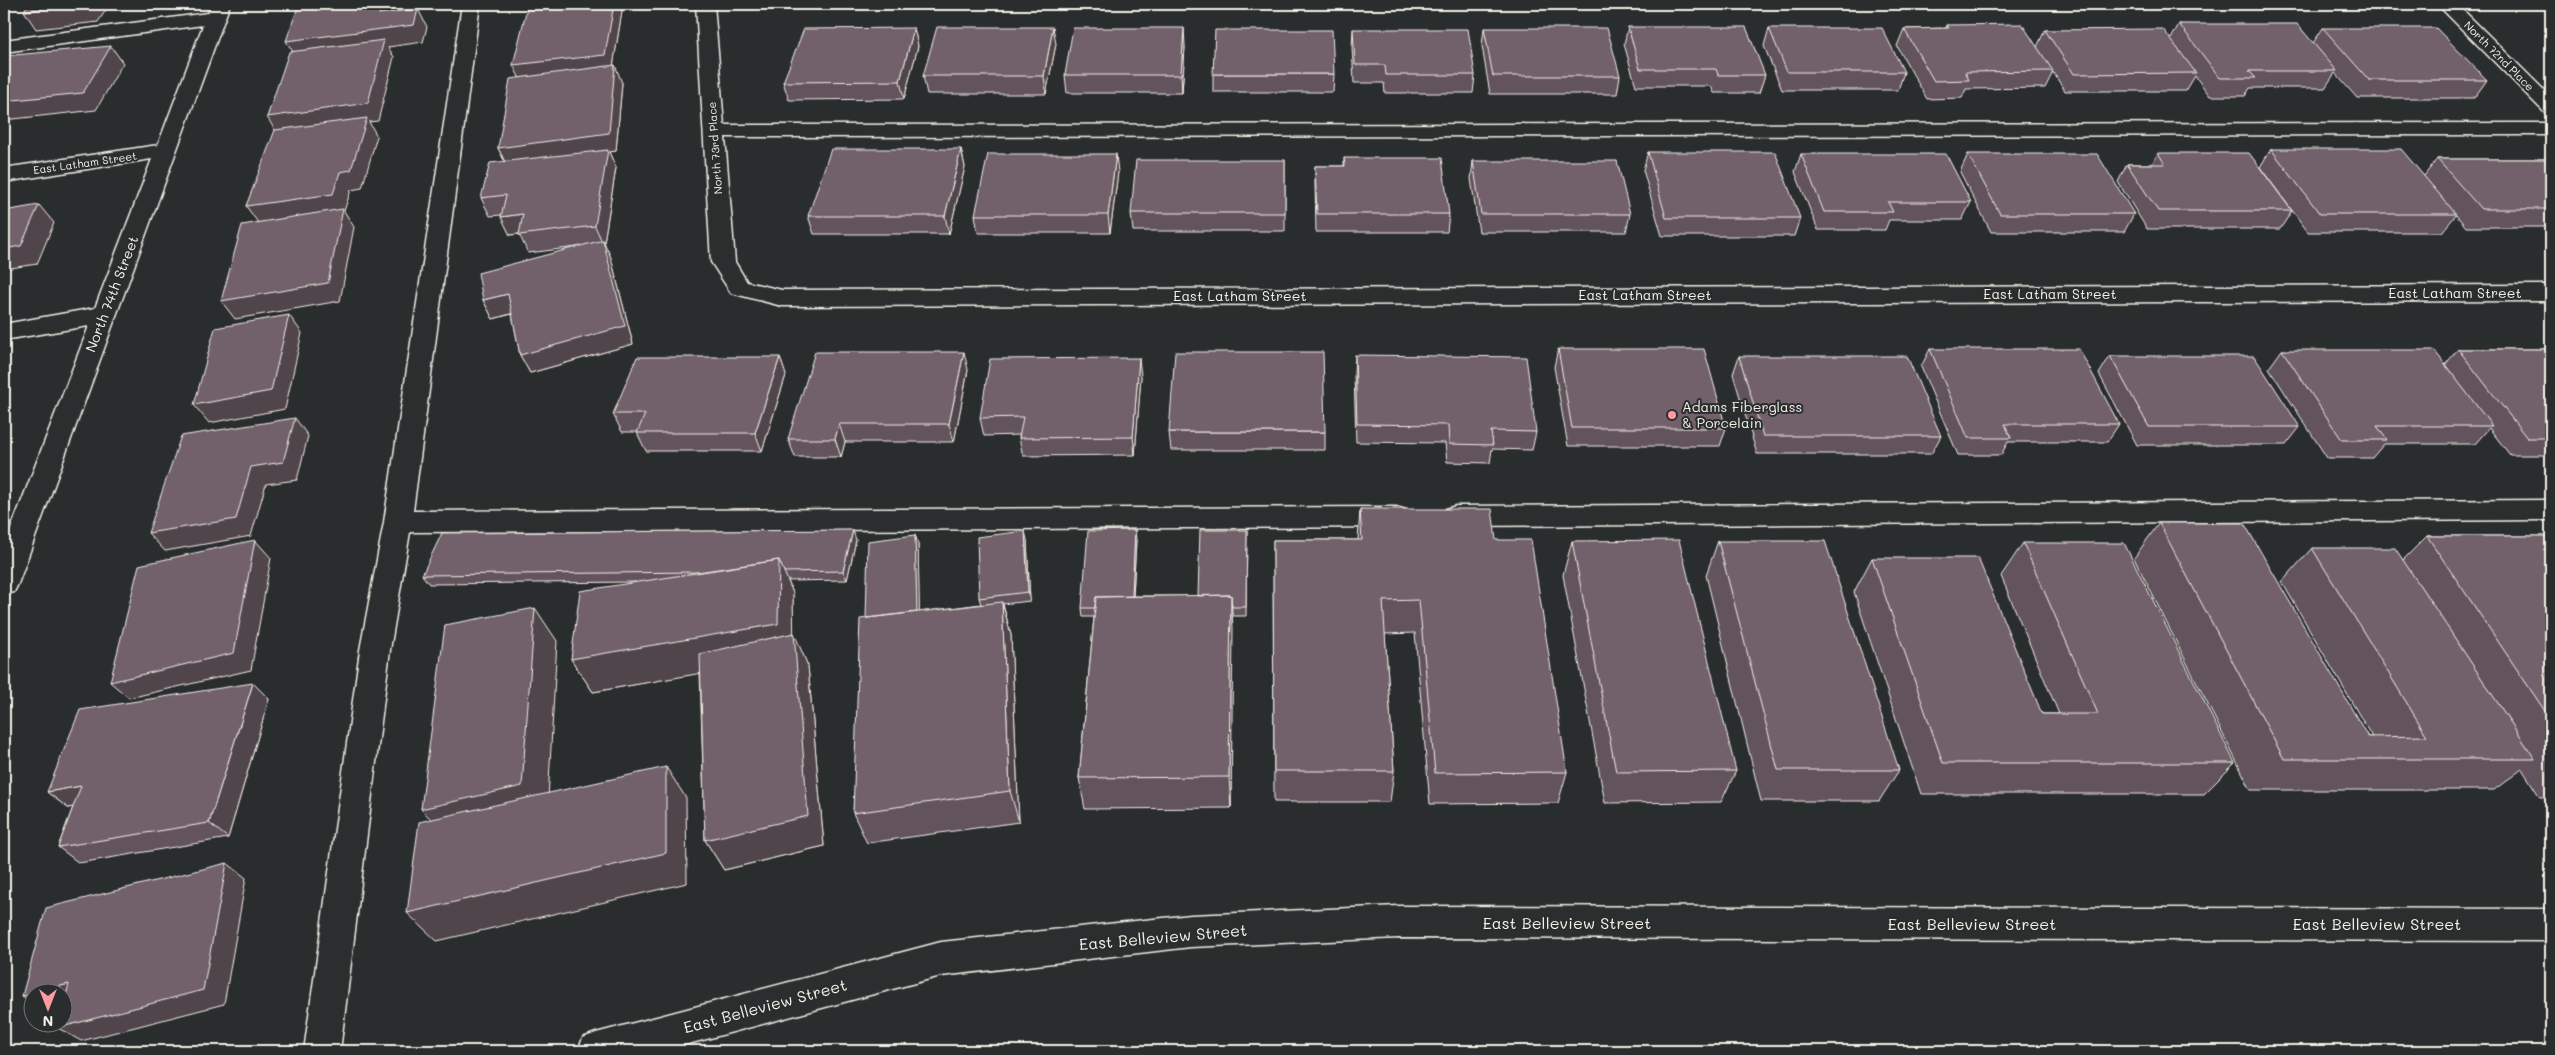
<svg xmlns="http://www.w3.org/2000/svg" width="2555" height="1055" font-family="Mali,sans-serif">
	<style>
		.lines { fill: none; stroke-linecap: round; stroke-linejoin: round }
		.minor-casing { stroke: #f4f1e8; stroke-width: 3 }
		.minor { fill: #2a2d2e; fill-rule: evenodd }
		.wall { fill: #62535c; stroke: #f4f1e8 }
		.shaded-wall { fill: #50444b; stroke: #f4f1e8 }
		.building { fill: #72616b; stroke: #f4f1e8 }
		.poi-dot { fill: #ff9aa2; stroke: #2a2d2e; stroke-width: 2 }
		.labels { text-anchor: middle; stroke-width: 4; stroke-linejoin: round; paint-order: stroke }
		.far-street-label { font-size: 11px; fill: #f4f1e8; stroke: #2a2d2e }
		.street-label { font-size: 14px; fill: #f4f1e8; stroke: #2a2d2e }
		.poi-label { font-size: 14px; fill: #f4f1e8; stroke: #2a2d2e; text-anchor: start }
		.near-street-label { font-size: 16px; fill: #f4f1e8; stroke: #2a2d2e }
	</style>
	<rect width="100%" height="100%" fill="#2a2d2e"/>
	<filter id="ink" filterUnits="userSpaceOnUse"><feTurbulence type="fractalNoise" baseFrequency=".02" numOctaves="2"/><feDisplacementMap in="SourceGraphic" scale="10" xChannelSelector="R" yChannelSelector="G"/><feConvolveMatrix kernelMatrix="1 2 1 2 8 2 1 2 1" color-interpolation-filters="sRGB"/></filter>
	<g filter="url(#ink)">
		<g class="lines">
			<!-- minor casing -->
			<g class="minor-casing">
				<path id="minor" d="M212 4H230L18 584 14 592 4 595V547L89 326 4 340V324L95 308 152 159 4 182V168L158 145 203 25 4 52V40L208 13Z
					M462 4H480L413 511 1396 507 1406 510 1410 517 1406 524 1396 527 410 532 390 650 340 1051H304L360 650 384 522Z
					M696 4H714L724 125 2551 123V135L725 137 735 262 747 282 782 290 2551 285V301L782 306 731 293 711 262Z
					M2437 4H2457L2551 97V114L2544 112Z
					M2551 500V520L1456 526 1446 523 1442 516 1446 509 1456 506Z
					M1399 906 2551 909V941L1399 938 1191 947 941 976 662 1051H578L583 1038 596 1033 941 942 1191 915Z"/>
			</g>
			<!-- minor -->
			<use href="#minor" class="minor"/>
		</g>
		<!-- wall -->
		<path class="wall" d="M528 4H619L622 11 613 66 622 83 616 151 609 152 616 168 604 242 611 258 633 344 530 373 520 355 512 314 493 319 483 300 577 247 528 253 519 234 510 235 501 215 490 216 481 198 505 162 498 148 519 78Z
			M2542 4H2551V12Z
			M2179 24 2313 43 2323 28 2487 80 2474 98H2357L2335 73 2325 88H2250L2245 96H2210L2195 76 2186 91H2065L2053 72 2045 88 1966 89 1962 98 1927 99 1897 46 1904 29 1946 28 1947 25 2037 47 2045 30 2171 39Z
			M1628 27 1765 75 1759 93H1714L1711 86H1636L1624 44Z
			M914 28 918 46 904 99 789 100 783 82Z
			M1484 28 1620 76 1617 94H1490L1482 46Z
			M1769 28 1904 72 1898 90H1782L1764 46Z
			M1353 29 1475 75 1473 93H1385L1384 83H1354L1352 47Z
			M1056 44 1046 94H927L923 76Z
			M1185 46 1182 93H1067L1065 75Z
			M1213 74H1334L1333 92H1213Z
			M961 149 965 167 949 234H814L808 216Z
			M2271 149 2424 176 2437 159H2551V227H2466L2456 215 2442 232H2308L2260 167Z
			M1648 152 1800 218 1794 236H1662L1643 170Z
			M2158 153 2292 211 2280 229H2147L2118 182 2127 164H2152Z
			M1801 154 1971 202 1962 220H1889L1885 230H1818L1795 172Z
			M1968 154 2134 214 2124 232H1991L1960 172Z
			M1344 158 1449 214 1447 232H1316L1315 184V166H1344Z
			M1285 160V231H1133L1131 213Z
			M1473 161 1630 214 1626 232H1479L1471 179Z
			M1118 172 1110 233H978L975 215Z
			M1558 349 1726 428 1720 446H1568L1554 367Z
			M1930 349 2119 424 2107 442H2008L2001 455H1958L1921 367Z
			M2458 349H2551V455H2510L2489 428 2475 444H2384L2372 458H2327L2269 368 2282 350 2445 365Z
			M1355 355 1536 432 1532 450 1492 449 1490 463 1447 462 1445 443 1356 442 1354 373Z
			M1739 356 1941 436 1931 454H1757L1733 374Z
			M2110 356 2300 427 2286 445H2137L2099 374Z
			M968 370 954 442H845L841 457H795L788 439Z
			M786 375 762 451H646L637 433 638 432H622L613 414Z
			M1141 376 1135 455 1023 456 1019 438 1020 435 984 436 980 418Z
			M1169 432H1325V450H1171Z
			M1360 509 1496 540 1567 772 1558 803 1430 804 1415 633 1385 634 1394 771 1390 802H1274L1273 540H1358Z
			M2159 523 2368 737H2372L2282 582 2312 548 2403 560 2427 536H2551V797H2540L2522 769 2494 790H2251L2134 558Z
			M1247 530 1246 616H1232L1231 808 1085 809 1079 778 1094 617H1083L1082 608 1136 540 1133 596H1198Z
			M915 535 918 544 919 612 981 604 979 598 1027 540 1030 601 1003 604 1011 635 1019 822 867 843 853 813 866 618Z
			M856 540 847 580 788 581 793 593V633L808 666 824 846 724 870 705 840 700 673 593 692 571 659 636 582 429 584 422 575Z
			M1572 541 1736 771 1721 802 1605 803 1563 575Z
			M1718 541 1899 770 1879 801H1761L1706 575Z
			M2023 543 2235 763 2204 794H1921L1854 592 1872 558 2042 714H2059L2001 576Z
			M269 699 228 838 79 863 58 847 73 807 68 808 47 792Z"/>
		<!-- shaded-wall -->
		<path class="shaded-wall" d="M87 4H110L98 22 36 29 24 11Z
			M382 4H396L389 28 418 9 427 27 423 42 388 47 394 57 378 121 369 122 377 136 362 188 351 190 344 211 354 227 340 301 235 319 221 301 259 224 246 206 278 135 267 117 297 58 286 41 379 14Z
			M614 4H619L622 11 612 73 522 83 513 65Z
			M1053 27 1056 44 1046 94 1044 76Z
			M914 28 918 46 904 99 900 81Z
			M1184 28 1185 46 1182 93 1181 75Z
			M111 46 123 63 96 110 4 120V101Z
			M615 65 622 83 616 151 609 152 616 168 604 242 611 258 633 344 530 373 520 355 603 244 595 226 507 166 498 148Z
			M961 149 965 167 949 234 945 216Z
			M1116 154 1118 172 1110 233 1108 215Z
			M39 205 54 223 37 264 4 269V249Z
			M523 214 533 232 510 235 501 217Z
			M508 294 517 312 493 319 483 300Z
			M289 315 302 333 285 409 209 423 194 405Z
			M964 352 968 370 954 442 949 424Z
			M780 357 786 375 762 451 755 433Z
			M1139 358 1141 376 1135 455 1133 437Z
			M295 418 308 436 297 480 266 484 251 536 165 551 148 533 251 467Z
			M839 424 845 442 841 457 835 439Z
			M853 530 856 540 847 580 843 571Z
			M1135 530 1136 540 1132 616 1131 607Z
			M1025 531 1027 540 1030 601 1028 592Z
			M915 535 918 544 920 638 917 629Z
			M255 540 271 558 251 670 129 698 110 682Z
			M779 560 793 593 794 657 593 692 571 659Z
			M1231 595 1233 628 1231 808 1229 777Z
			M1002 602 1011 635 1019 822 1010 791Z
			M535 608 557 641 547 817 450 839 421 809Z
			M794 633 808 666 824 846 724 870 705 840Z
			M253 683 269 699 228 838 209 823Z
			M666 767 686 798 687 883 437 941 407 913Z
			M81 786 101 802 68 808 47 792Z
			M227 863 246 878 224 1004 81 1041 58 1028Z
			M69 984 92 998 62 1005V992H37Z
			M32 994V1002L22 996Z"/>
		<!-- building -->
		<path class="building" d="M28 4H87L86 5 24 11Z
			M299 4H382L379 14 418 9 414 25 286 41Z
			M528 4H614L605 55 513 65Z
			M2022 24 2053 71 1965 72 1969 80 1934 81 1904 29 1949 28 1947 25Z
			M2179 24H2297L2337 71H2249L2256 78H2220Z
			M937 27H1053L1044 76H923Z
			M1628 27H1746L1765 75H1718L1716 69H1640Z
			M914 28 900 81 783 82 804 29Z
			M1073 28H1184L1181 75H1065Z
			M1484 28H1607L1620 76H1493Z
			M1769 28H1882L1904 72H1787Z
			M2323 28H2436L2487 80H2369Z
			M1353 29H1468L1475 75H1386L1385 65H1355Z
			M2163 29 2196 73 2074 74 2045 30Z
			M1215 30H1332L1334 74H1213Z
			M384 40 368 103 267 117 289 52Z
			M111 46 83 93 4 101V56Z
			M615 65 609 133 498 148 510 79Z
			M367 118 351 170 340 172 333 194 246 206 275 130Z
			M831 149H961L945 216H808Z
			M2271 149H2401L2456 214H2320Z
			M608 150 595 226 519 235 523 214 501 217 506 195 481 198 490 163Z
			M1648 152H1775L1800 218H1666Z
			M2158 153H2249L2292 211H2158L2127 164H2165Z
			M988 154H1116L1108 215H975Z
			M1801 154H1946L1971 202H1888L1893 212H1824Z
			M1968 154H2097L2134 214H2000Z
			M1344 158H1442L1449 214H1317L1315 166H1345Z
			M2437 159H2551V209H2481Z
			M1136 160H1285V213H1131Z
			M1473 161H1617L1630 214H1481Z
			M39 205 21 246 4 249V211Z
			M343 209 328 283 221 301 242 225Z
			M603 240 625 326 520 355 508 294 483 300 478 273Z
			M289 315 271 391 194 405 215 328Z
			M1558 349H1704L1726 428H1572Z
			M1930 349H2079L2119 424H2005L2011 438H1968Z
			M2458 349H2551V438H2527Z
			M2282 350H2434L2492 426H2377L2387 440H2342Z
			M815 352H964L949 424H839L835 439H788Z
			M1175 352H1323L1325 432H1169Z
			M1355 355 1526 357 1536 432 1491 431 1493 445 1449 444 1448 425 1357 424Z
			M1739 356H1907L1941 436H1763Z
			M2110 356H2254L2300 427H2149Z
			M637 357H780L755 433H637L645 414H613Z
			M1139 358 1133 437 1019 438 1023 417 980 418 990 359Z
			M295 418 283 462 251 467 236 519 148 533 181 436Z
			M1360 509H1492L1496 540H1531L1567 772 1435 773 1419 600 1383 601 1394 771H1274L1273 540H1362Z
			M2159 523H2244L2368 737 2427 736 2312 548H2395L2535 759H2284Z
			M853 530 843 571 784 572 779 560 698 572 422 575 442 533Z
			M1135 530 1132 596 1096 597 1095 608H1082L1088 531Z
			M1200 530H1247L1246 607H1232L1231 595 1198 596Z
			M1025 531 1028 592 979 598 977 537Z
			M915 535 917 612 866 618 868 541Z
			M2427 536H2551V720Z
			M255 540 234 653 110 682 139 565Z
			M1679 540 1736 771 1616 772 1572 541Z
			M1718 541H1825L1899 770H1778Z
			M2023 543H2124L2235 763H1943L1872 558H1978L2042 714H2098Z
			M779 560 778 624 571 659 580 591Z
			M1231 595 1229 777 1079 778 1096 597Z
			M1002 602 1010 791 853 813 860 619Z
			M535 608 522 786 421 809 445 625Z
			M794 633 808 816 705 840 700 654Z
			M253 683 209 823 58 847 81 786 47 792 80 710Z
			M666 767V853L407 913 419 822Z
			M227 863 203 990 58 1028 60 1022H62V1011L69 984 37 992H32V994L22 996 46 908Z"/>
	</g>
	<!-- markers -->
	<circle class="poi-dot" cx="1672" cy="415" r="5"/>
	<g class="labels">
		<!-- far-street labels -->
		<g class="far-street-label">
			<text transform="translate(2499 56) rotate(45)" y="4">North 72nd Place</text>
			<text transform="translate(715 148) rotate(-94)" y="4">North 73rd Place</text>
			<text transform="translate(85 163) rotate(-8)" y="4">East Latham Street</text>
		</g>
		<!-- street labels -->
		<g class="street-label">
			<text x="2455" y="298">East Latham Street</text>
			<text transform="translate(112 294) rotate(-69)" y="5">North 74th Street</text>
			<text x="2050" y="299">East Latham Street</text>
			<text x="1645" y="300">East Latham Street</text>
			<text x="1240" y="301">East Latham Street</text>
		</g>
		<!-- poi labels -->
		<g class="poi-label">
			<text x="1682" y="412">Adams Fiberglass<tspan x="1682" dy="16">&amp; Porcelain</tspan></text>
		</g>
		<!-- near-street labels -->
		<g class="near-street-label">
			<text x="1567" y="929">East Belleview Street</text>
			<text x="1972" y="930">East Belleview Street</text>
			<text x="2377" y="930">East Belleview Street</text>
			<text transform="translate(1163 937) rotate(-5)" y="6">East Belleview Street</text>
			<text transform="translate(765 1006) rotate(-15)" y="6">East Belleview Street</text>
		</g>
	</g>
	<!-- margin -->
	<rect width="2555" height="1055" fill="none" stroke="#2a2d2e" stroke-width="20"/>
	<rect x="10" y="10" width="2535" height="1035" fill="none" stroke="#f4f1e8" stroke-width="2" filter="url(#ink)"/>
	<!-- north arrow -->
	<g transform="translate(48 1008) rotate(180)"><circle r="24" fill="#2a2d2e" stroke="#7b7b78"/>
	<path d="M0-4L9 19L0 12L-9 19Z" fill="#ff9aa2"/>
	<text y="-8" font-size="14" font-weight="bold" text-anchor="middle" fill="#f4f1e8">N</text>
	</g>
</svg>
